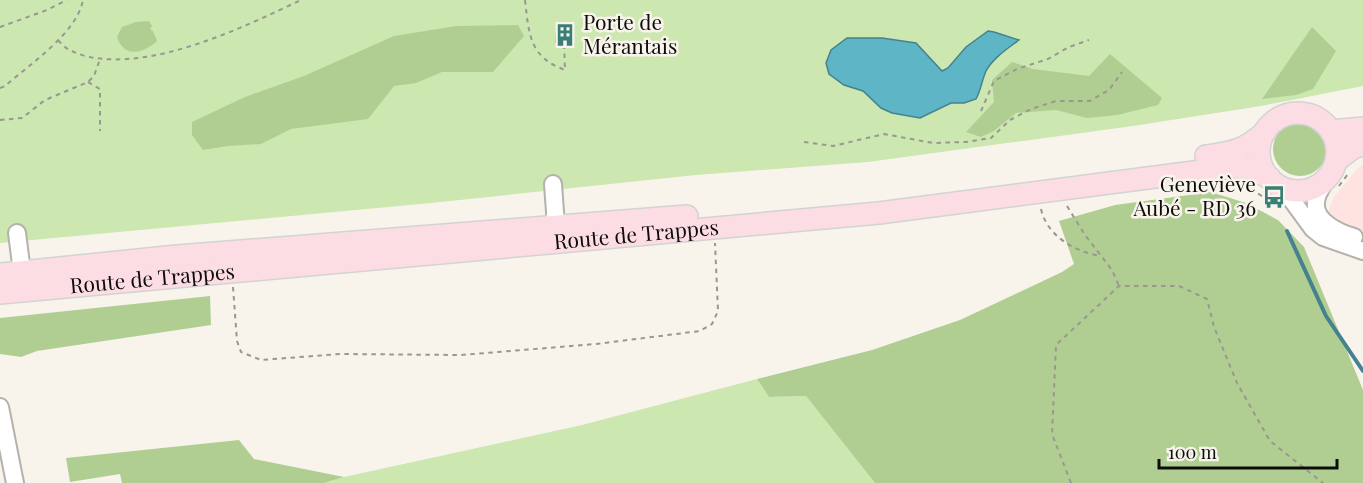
<svg xmlns="http://www.w3.org/2000/svg" width="1363" height="483" font-family="'Playfair Display',serif">
	<style>
		.commercial { fill: #fee3e0 }
		.green { fill: #cce7b0 }
		.forest { fill: #b1ce92 }
		.water { fill: #5db5c6; stroke: #45828e; stroke-width: 1.5 }
		.lines { fill: none; stroke-linecap: round; stroke-linejoin: round }
		.stream { stroke: #45828e; stroke-width: 4 }
		.building { fill: #e1b6ec; stroke: #8c878d; stroke-width: 1.5 }
		.minor-casing { stroke: #b5b2ab; stroke-width: 20 }
		.major-casing { stroke: #d3d3d3; stroke-width: 24 }
		.path { stroke: #9a9791; stroke-width: 2; stroke-dasharray: 4.5 4.5; stroke-linecap: butt }
		.minor { stroke: #fff; stroke-width: 16 }
		.major { stroke: #fcdde4; stroke-width: 21 }
		.labels { text-anchor: middle; stroke-width: 5; stroke-linejoin: round; paint-order: stroke }
		.poi-label { font-size: 21px; fill: #0d0c0a; stroke: #f8f4ec; text-anchor: start }
		.street-label { font-size: 21px; fill: #0d0c0a; stroke: #f8f4ec }
	</style>
	<rect width="100%" height="100%" fill="#f8f4ec"/>
	<!-- commercial -->
	<path class="commercial" d="M1363 164V234L1352 231 1328 212 1334 197 1356 170Z"/>
	<!-- green -->
	<path class="green" d="M0 0H1363V86L1261 106 1133 126 868 162 696 175 431 203 0 243Z
		M757 379 769 397 806 396 875 483H324L344 477 582 425Z"/>
	<!-- forest -->
	<path class="forest" d="M149 21 152 26 150 29 153 31 157 41C144 53 124 59 117 37L122 27 136 22Z
		M518 25 524 36 493 72H442L416 83 394 86 368 119 291 129 261 144 228 146 203 150 192 135V122L245 97 304 76 394 36 456 26Z
		M1312 27 1336 51 1313 89 1296 95 1262 99Z
		M1110 54 1162 98 1158 105 1117 115 1087 118 1056 110 1016 113 994 131 981 137 966 132 994 102 992 80 1012 62 1033 69 1089 76Z
		M1273 149a27 27 0 1 1 54 0a27 27 0 1 1-54 0Z
		M1211 192 1246 203 1278 220 1304 247 1363 390V483H875L806 396 769 397 757 379 872 350 960 320 1062 272 1074 264 1059 221 1115 205Z
		M210 296 211 325 37 351 21 357 0 354V318Z
		M239 440 254 459 344 477 324 483H122L120 474 70 482 66 458Z"/>
	<!-- water -->
	<path class="water" d="M988 31 994 32 1019 40C1007 49 993 58 986 71 982 80 981 90 976 99L964 103H951L920 118 892 113 881 108 863 91 844 85 829 74 826 63 831 50 847 38H882L916 43 942 71 948 68 966 47Z"/>
	<g class="lines">
		<!-- stream -->
		<path class="stream" d="M1287 231 1326 316 1363 371"/>
	</g>
	<!-- building -->
	<path class="building" d="M557 27H573V43L556 42Z"/>
	<g class="lines">
		<!-- minor casing -->
		<g class="minor-casing">
			<path id="minor" d="M1326 180C1322 187 1316 194 1316 203 1314 221 1339 233 1354 237
				M553 184 556 226
				M1283 188 1313 229 1323 237 1363 251
				M17 233 22 272
				M0 407 15 483"/>
		</g>
		<!-- major casing -->
		<g class="major-casing">
			<g id="major">
				<circle cx="1298" cy="152" r="39"/>
				<path d="M1331 131 1363 128"/>
				<path d="M1206 156C1234 152 1243 151 1265 132"/>
				<path d="M1336 161 1353 148 1363 145"/>
				<path d="M0 274 177 256 687 216"/>
				<path id="s1" d="M0 293 879 213 1232 167 1249 168 1270 178"/>
			</g>
		</g>
		<!-- path -->
		<path class="path" d="M525 0C529 34 529 57 565 70L564 42
			M0 27 47 10 67 0
			M58 40C66 50 73 52 85 56 151 72 242 28 301 0
			M88 82 100 89V131
			M0 88 5 86C30 64 77 33 83 0
			M981 111 994 81 1017 69 1048 59 1069 47 1089 40
			M0 120 22 118 45 100 88 82 94 76 100 59
			M804 142 833 146 884 134 933 143 966 142 991 138 1010 120 1031 109 1056 101H1090L1109 90 1122 72
			M1243 184 1279 207
			M1339 186 1348 174
			M1067 206 1085 235 1112 270 1119 286
			M1041 209C1047 236 1074 251 1100 256
			M233 287 237 341 241 352 261 360 340 354 461 355 596 344 700 331 712 324 718 311 715 243
			M1071 483 1052 434 1056 345 1119 286H1179L1207 299 1214 327 1237 383 1270 441 1323 483"/>
		<!-- minor -->
		<use href="#minor" class="minor"/>
		<!-- major -->
		<use href="#major" class="major"/>
	</g>
	<!-- icons -->
	<defs>
		<g id="building-bare" transform="scale(1.8)"><path d="M-4-6H4V6H1V3H-1V6H-4ZM-2.5-4.3h1.7v1.8h-1.7ZM.8-4.3h1.7v1.8H.8ZM-2.5-1h1.7V.8h-1.7ZM.8-1h1.7V.8H.8Z" fill="#387e76" stroke="#f8f4ec" stroke-width="2.5" paint-order="stroke"/></g>
		<g id="bus-bare" transform="scale(1.8)"><path d="M-5-6H5V4H4V6H2V4H-2V6H-4V4H-5ZM-3.5-4V0h7V-4ZM-3.5 1.2v1.5H-2V1.2ZM2 1.2v1.5H3.5V1.2Z" fill="#387e76" stroke="#f8f4ec" stroke-width="2.5" paint-order="stroke"/></g>
	</defs>
	<g fill-rule="evenodd">
		<use href="#building-bare" x="565" y="35"/>
		<use href="#bus-bare" x="1274" y="197"/>
	</g>
	<g class="labels">
		<!-- poi labels -->
		<g class="poi-label">
			<text x="583" y="30">Porte de<tspan x="583" dy="24">Mérantais</tspan></text>
			<text x="1256" y="192" text-anchor="end">Geneviève<tspan x="1256" dy="24">Aubé - RD 36</tspan></text>
		</g>
		<!-- street labels -->
		<g class="street-label">
			<text dy="7" stroke="none"><textPath href="#s1" startOffset="639">Route de Trappes</textPath></text>
			<text dy="7" stroke="none"><textPath href="#s1" startOffset="153">Route de Trappes</textPath></text>
		</g>
	</g>
	<!-- scale -->
	<path d="M1159 459v9h178v-9" fill="none" stroke="#0d0c0a" stroke-width="3"/>
	<text x="1168" y="459" font-size="18" fill="#0d0c0a" stroke="#f8f4ec" stroke-width="4.5" paint-order="stroke">100 m</text>
</svg>
